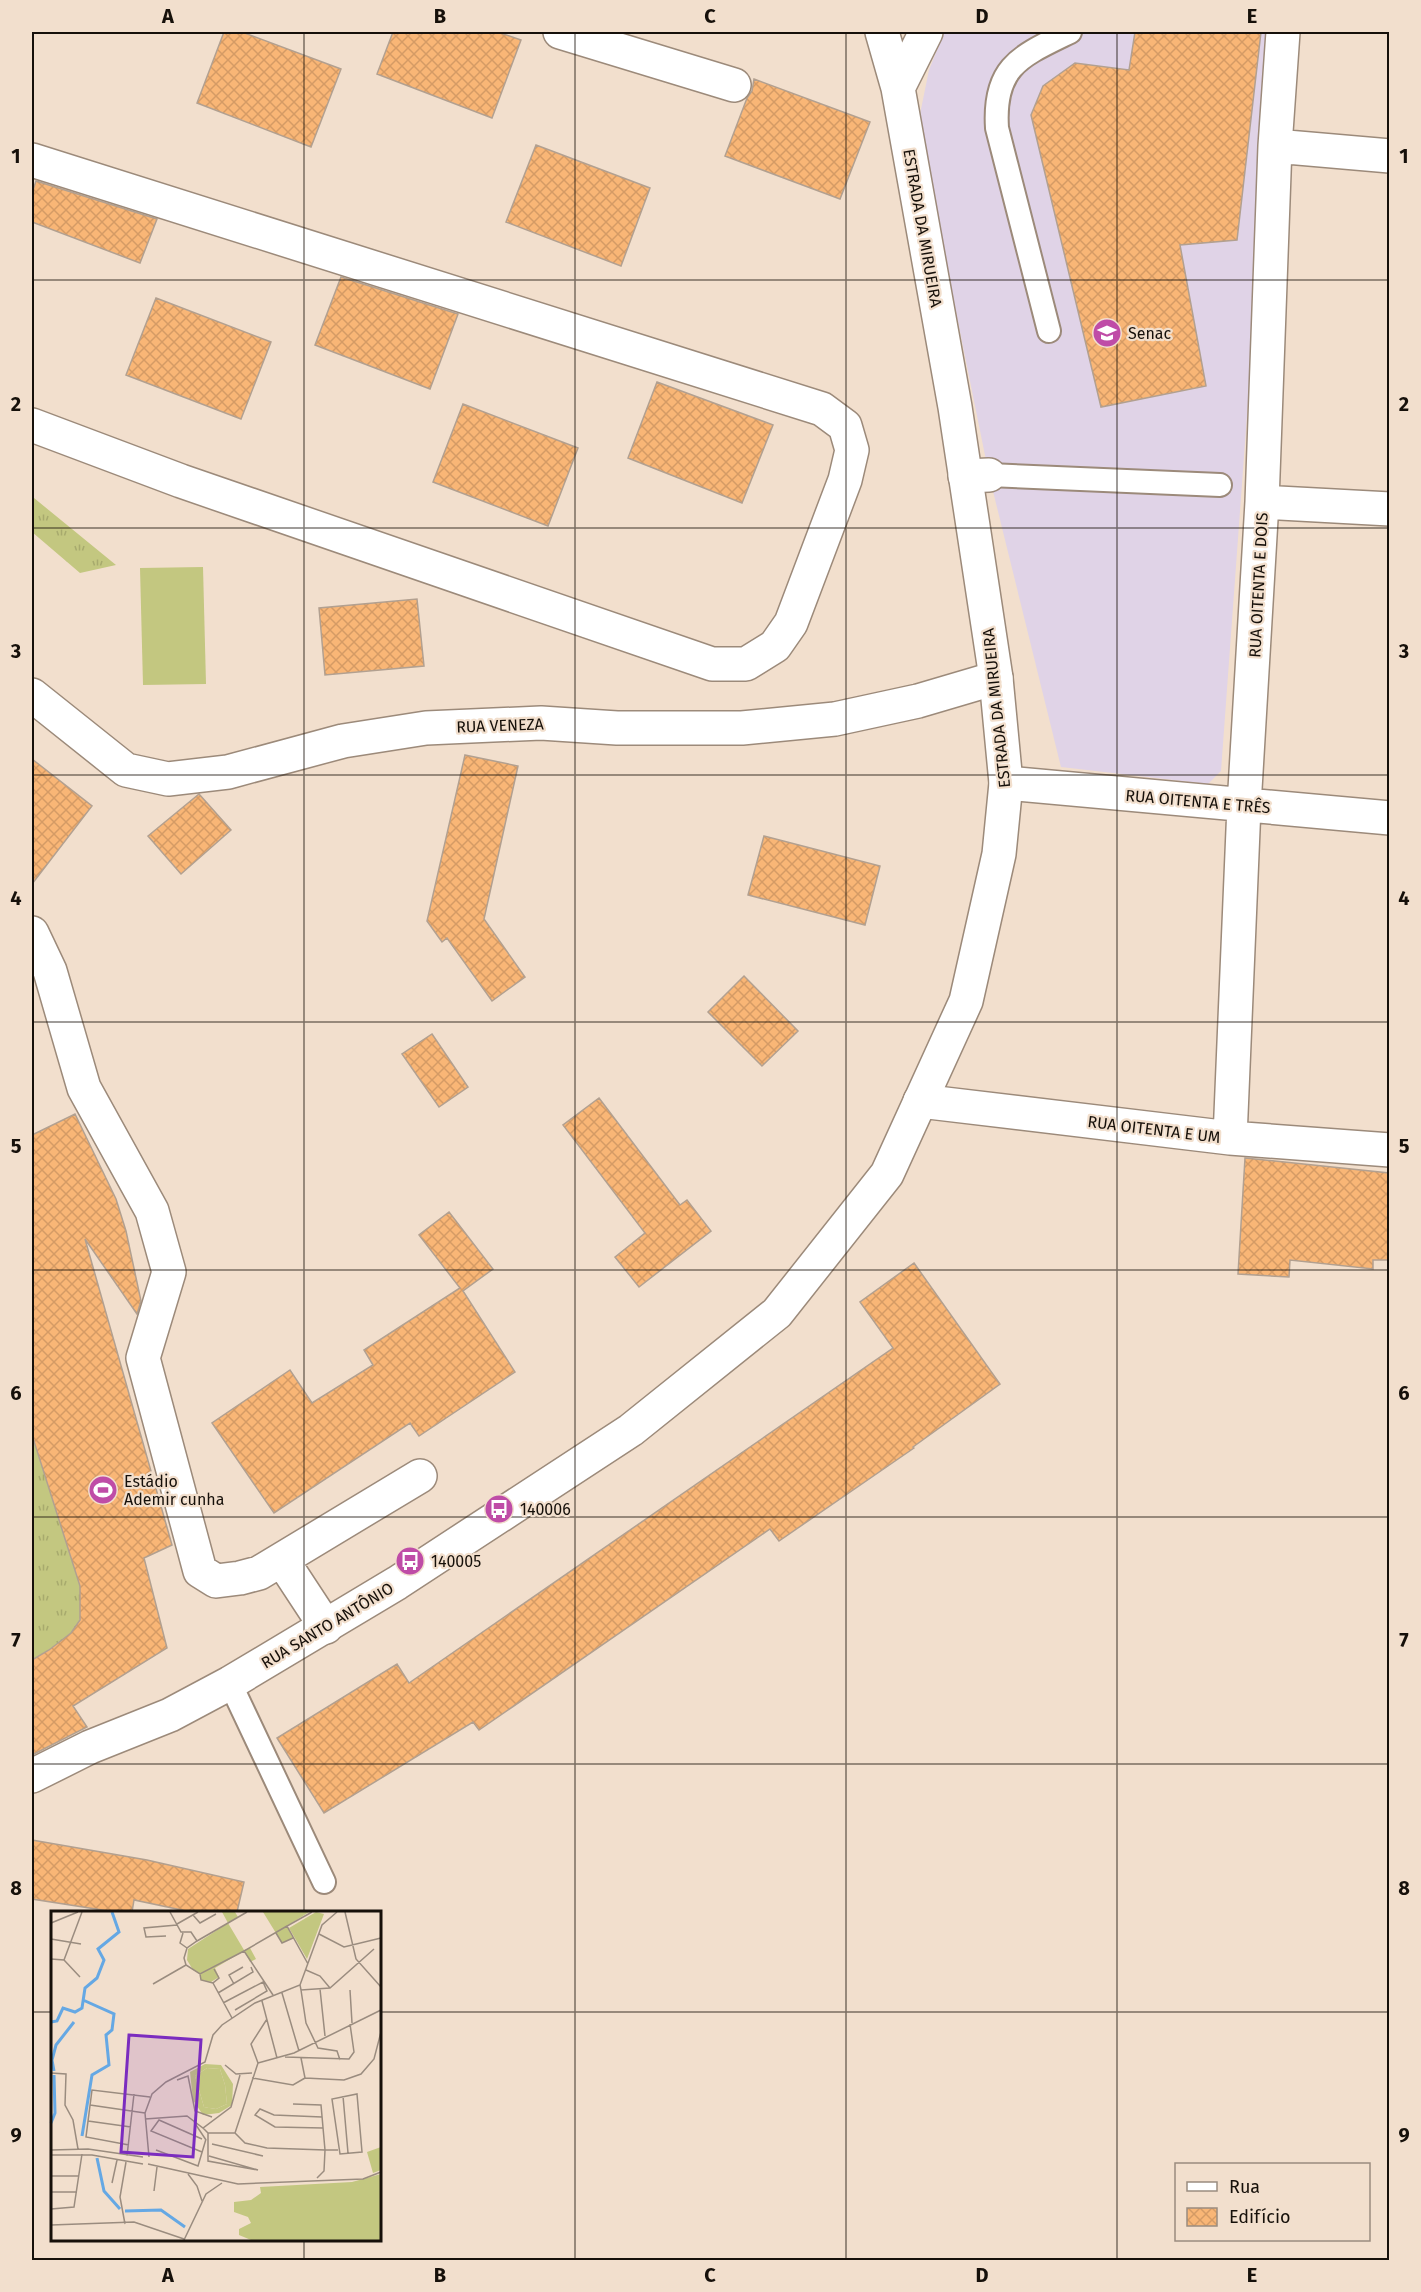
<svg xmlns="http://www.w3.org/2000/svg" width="1421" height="2292" font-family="'Fira Sans',sans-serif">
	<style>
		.education { fill: #e0d3e7 }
		.grass { fill: url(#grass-tufts) }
		.pitch { fill: #c3c780 }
		.building { fill: url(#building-cross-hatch); stroke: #b2a090; stroke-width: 1.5 }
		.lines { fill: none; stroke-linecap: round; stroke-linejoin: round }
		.service-casing { stroke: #9c8a7a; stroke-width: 26 }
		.minor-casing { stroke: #9c8a7a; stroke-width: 36 }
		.secondary-casing { stroke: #9c8a7a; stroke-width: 36 }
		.service { stroke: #fff; stroke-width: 22 }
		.minor { stroke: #fff; stroke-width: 33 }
		.secondary { stroke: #fff; stroke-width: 33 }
		.grid { fill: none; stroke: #16100a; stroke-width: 1.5; stroke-opacity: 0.55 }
		.labels { text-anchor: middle; stroke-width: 4.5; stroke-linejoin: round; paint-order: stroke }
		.street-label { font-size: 16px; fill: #16100a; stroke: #f2dfcd }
		.poi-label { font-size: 16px; fill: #16100a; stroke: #f2dfcd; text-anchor: start }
		.inset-river { fill: none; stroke: #65a8e4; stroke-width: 3 }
		.inset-road { fill: none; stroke: #9a8c7f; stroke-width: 1.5 }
		.view { fill: #7b2cbf; fill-opacity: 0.15; stroke: #7b2cbf; stroke-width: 3 }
		.inset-edge { fill: none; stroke: #16100a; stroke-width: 3 }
		.neatline { fill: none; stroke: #16100a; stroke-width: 2 }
		.grid-label { font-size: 20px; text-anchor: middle; font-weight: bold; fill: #16100a }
	</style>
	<defs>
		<pattern id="grass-tufts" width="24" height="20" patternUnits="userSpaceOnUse" patternTransform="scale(1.5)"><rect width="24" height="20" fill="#c3c780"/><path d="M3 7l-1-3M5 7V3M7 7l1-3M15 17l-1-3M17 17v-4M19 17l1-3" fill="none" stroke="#a7aa6d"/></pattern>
		<pattern id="building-cross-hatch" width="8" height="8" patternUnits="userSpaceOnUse" patternTransform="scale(1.5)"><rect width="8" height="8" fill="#f9b676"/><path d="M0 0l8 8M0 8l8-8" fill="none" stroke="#d59b65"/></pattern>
	</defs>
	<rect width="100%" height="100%" fill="#f2dfcd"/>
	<!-- education -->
	<path class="education" d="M944 32H1275L1221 771 1208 784 1061 767 989 475 918 124 929 70Z"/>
	<!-- grass -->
	<path class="grass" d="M32 494 34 498 116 565 80 573 32 532Z
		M32 1435 80 1584C80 1595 81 1607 80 1618 78 1634 45 1652 32 1660Z"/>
	<!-- pitch -->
	<path class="pitch" d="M203 567 206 684 143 685 140 568Z"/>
	<!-- building -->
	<path class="building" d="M224 32H242L341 69 311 147 197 103Z
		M393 32H498L521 40 492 118 377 74Z
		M1135 32H1261L1237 240 1180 245 1206 386 1101 407 1031 115 1043 86 1075 63 1129 70Z
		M754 79 870 122 840 199 725 156 747 98 752 91Z
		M536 145 650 188 621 266 506 222Z
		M36 181 157 219 140 263 32 222V193Z
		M341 277 458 314 430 389 315 345Z
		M156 298 271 342 241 419 126 375Z
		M657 382 773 425 742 503 628 458Z
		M463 404 578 448 548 526 433 482Z
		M417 599 424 666 325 675 319 608Z
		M465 755 518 766 484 919 525 977 492 1001 447 938 442 942 427 921Z
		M32 759 92 806 32 884Z
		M199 794 231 830 181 874 148 836Z
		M764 836 880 866 865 925 748 895Z
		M744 976 798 1031 762 1066 708 1012Z
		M432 1034 468 1087 439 1107 402 1054Z
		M599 1098 680 1205 687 1200 711 1231 639 1287 615 1257 645 1233 563 1125Z
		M75 1114 116 1199 126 1231 141 1301 137 1314 85 1239 172 1545 144 1558 167 1648 73 1706 87 1727 32 1755V1660L49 1650 71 1633 80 1620V1586L32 1435V1135Z
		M1245 1158 1389 1173V1260H1373V1269L1290 1260 1289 1277 1238 1274Z
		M449 1212 493 1269 463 1291 515 1372 419 1436 410 1423 274 1513 212 1423 290 1370 312 1403 373 1365 364 1350 460 1288 419 1235Z
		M914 1263 1000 1384 913 1447 914 1448 779 1541 770 1529 479 1730 473 1722 324 1813 277 1738 397 1664 409 1683 893 1348 860 1302Z
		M32 1840 147 1860 244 1882 237 1912H191L134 1900 132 1912H115L32 1899Z"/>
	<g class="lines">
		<!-- service casing -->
		<g class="service-casing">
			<path id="service" d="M1049 331 997 128C993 66 1021 56 1070 32
				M989 475 1220 485
				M230 1683 324 1882"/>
		</g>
		<!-- minor casing -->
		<g class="minor-casing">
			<path id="minor" d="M560 32 734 85
				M1275 146 1390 156
				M32 160 822 409 845 426 852 450 845 480 791 623 775 646 746 664H712L181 481 32 425
				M965 476 989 475
				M1262 502 1390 509
				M32 695 126 770 168 779 228 772 343 741 426 728 541 723 617 728H742L835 719 918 701 996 678
				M1006 783 1390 818
				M32 933 50 971 84 1088 152 1211 169 1272 143 1358 200 1571 216 1581 240 1578 259 1573 420 1476
				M920 1101 1230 1138 1390 1150
				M1230 1138 1244 806 1262 502 1275 146 1283 32
				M282 1560 326 1627"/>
		</g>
		<!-- secondary casing -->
		<g class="secondary-casing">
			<path id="secondary" d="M898 88 926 32
				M32 1776 90 1747 170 1715 230 1683 397 1583 631 1430 777 1313 887 1174 966 1001 999 854 1006 783 996 678 955 407 898 88 882 32"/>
		</g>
		<!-- service -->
		<use href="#service" class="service"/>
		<!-- minor -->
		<use href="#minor" class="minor"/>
		<!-- secondary -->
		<use href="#secondary" class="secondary"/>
	</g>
	<!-- grid -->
	<path class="grid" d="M304 32V1912M575 32V2260M846 32V2260M1117 32V2260M32 280H1390M32 528H1390M32 775H1390M32 1022H1390M32 1270H1390M32 1517H1390M32 1764H1390M32 2012H52M380 2012H1390M304 2240V2260"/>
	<!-- icons -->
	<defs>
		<g id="school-disc" transform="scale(1.5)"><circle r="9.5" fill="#bf4ca7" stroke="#f2dfcd"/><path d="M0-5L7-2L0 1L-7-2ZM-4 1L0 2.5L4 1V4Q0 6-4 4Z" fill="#fff"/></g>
		<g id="stadium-disc" transform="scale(1.5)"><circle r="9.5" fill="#bf4ca7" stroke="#f2dfcd"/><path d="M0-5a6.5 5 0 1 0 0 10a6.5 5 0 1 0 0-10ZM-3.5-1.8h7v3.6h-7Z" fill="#fff"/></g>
		<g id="bus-disc" transform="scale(1.5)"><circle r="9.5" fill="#bf4ca7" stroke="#f2dfcd"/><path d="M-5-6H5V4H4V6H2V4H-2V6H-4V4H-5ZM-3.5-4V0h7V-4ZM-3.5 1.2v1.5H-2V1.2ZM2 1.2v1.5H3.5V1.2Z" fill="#fff"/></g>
	</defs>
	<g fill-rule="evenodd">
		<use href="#school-disc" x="1107" y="333"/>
		<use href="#stadium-disc" x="103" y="1490"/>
		<use href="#bus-disc" x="499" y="1509"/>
		<use href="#bus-disc" x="410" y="1561"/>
	</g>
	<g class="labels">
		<!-- street labels -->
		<g class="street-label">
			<text transform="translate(923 228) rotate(80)" y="6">ESTRADA DA MIRUEIRA</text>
			<text transform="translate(1258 585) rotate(-87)" y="6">RUA OITENTA E DOIS</text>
			<text transform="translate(996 708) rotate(-96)" y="6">ESTRADA DA MIRUEIRA</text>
			<text transform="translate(500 725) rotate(-2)" y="6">RUA VENEZA</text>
			<text transform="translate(1198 801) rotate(5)" y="6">RUA OITENTA E TRÊS</text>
			<text transform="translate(1154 1129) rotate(7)" y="6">RUA OITENTA E UM</text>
			<text transform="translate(327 1625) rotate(-31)" y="6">RUA SANTO ANTÔNIO</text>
		</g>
		<!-- poi labels -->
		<g class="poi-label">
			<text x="1128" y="339">Senac</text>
			<text x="124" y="1487">Estádio<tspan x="124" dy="18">Ademir cunha</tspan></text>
			<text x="520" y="1515">140006</text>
			<text x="431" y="1567">140005</text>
		</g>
	</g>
	<!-- overview -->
	<g transform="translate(51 1911)">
		<rect width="330" height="330" fill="#f2dfcd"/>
		<path d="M171 1H184L187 6 177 12 193 39 199 37 205 48 199 51 193 40 164 57 168 66 160 71 150 69 149 63 142 59 136 49 137 38 177 12ZM212 1H258L236 15 242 27 231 32ZM265 1 273 3 256 48 238 17ZM156 157 169 158 174 174 176 193 165 198 153 196 144 165Z" fill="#c3c780"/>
		<path d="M330 236V259L322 262 316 241ZM330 263V329H200L188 324V318L200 312 197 306 183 301V291L200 289 210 282 209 276 301 271Z" fill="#c3c780"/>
		<path d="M154 153 170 154 182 173 181 194 168 202 152 204 142 189 139 161ZM156 157 169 158 174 174 176 193 165 198 153 196 144 165ZM166 161 175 192 157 197 148 166Z" fill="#c3c780" fill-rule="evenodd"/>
		<path class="inset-river" d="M0 111 6 110 12 97 24 101 31 97 34 77 46 67 53 49 47 38 68 21 61 1M3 160 1 149 5 134 23 111M0 212 4 202 3 164M31 225 41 164 58 154 55 124 61 119 63 103 32 89M46 247 53 280 69 298M74 300 110 299 134 316"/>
		<path class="inset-road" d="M119 1 130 21H140L146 30M294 1 305 48 330 76M142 4 149 12 165 3M0 12 27 1M126 13 147 1M132 22 129 32 136 37M225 22 231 32 242 27M268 23 293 36 330 27M115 25 95 26 93 17 126 14M0 28 30 33M193 40 149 63 135 54 133 47 136 37 146 30 196 1M0 48 13 49 29 66M13 49 31 1M257 53 236 15 261 1M163 58 168 67 162 72 181 107M255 59 269 65 279 77M149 63 150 69 162 72M102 73 135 54M183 73 178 64 192 56M249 74 250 79 279 77 323 38M269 78 274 125M250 79 255 112 267 137 286 140 289 149M299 79 301 112M167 82 202 61 200 56M231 82 248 140M222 84 193 40 236 15M211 90 226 147M172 92 212 71 216 80 184 99M234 146 298 148 303 141 299 113M250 147 254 167M207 152 243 142 330 99M207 152 200 133 216 108M174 154 185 163 201 162M0 162 15 163 14 194 22 209 27 238M201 167 242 174 254 167M254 167 293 169 310 163 323 148 330 121M126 169 137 165 144 200 161 206M306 183 311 241 289 243 281 188ZM292 185 297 242M242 193 270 194 274 239H287M39 194 94 202M271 206 223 204 209 198 204 204 224 216 272 217M94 208 136 205 152 217 180 196 189 164M37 210 80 216M143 211 155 229M152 217 157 222H184L194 232 216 237 274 239 273 260 266 267M157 222V250L207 259 158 245M184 222 207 152M161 233 212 245M78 234 35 226 41 179 99 186M0 239 37 238 92 246M105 239 147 255 155 228M151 241 100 220 108 209 151 228M0 244H41L92 253M76 245 83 183M98 246 94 202 101 183 115 171 154 151 162 124 171 114 204 92 249 74 271 14 286 1M97 253 187 273 312 268 330 261M137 263 146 275 151 290M0 265H28M61 272 66 249M103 280 106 256M0 281H26M0 298 23 296 31 243M74 313 69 286 75 251M0 314 83 311 133 328M133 329 155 283 171 272"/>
		<path class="view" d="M78 124 150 129 142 246 70 241Z"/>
		<rect width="330" height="330" class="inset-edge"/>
	</g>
	<!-- border -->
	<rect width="1421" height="2292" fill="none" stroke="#f2dfcd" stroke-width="66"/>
	<!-- legend -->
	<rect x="1175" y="2163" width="195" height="78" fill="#f2dfcd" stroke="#9a8c7f" stroke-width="1.5"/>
	<rect x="1187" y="2182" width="30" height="9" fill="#ffffff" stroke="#9a8c7f" stroke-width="1.5"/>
	<text x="1229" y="2193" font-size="18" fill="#16100a">Rua</text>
	<rect x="1187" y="2208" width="30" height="18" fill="url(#building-cross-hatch)" stroke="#9a8c7f" stroke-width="1.5"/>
	<text x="1229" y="2223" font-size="18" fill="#16100a">Edifício</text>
	<rect x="33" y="33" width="1355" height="2226" class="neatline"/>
	<g class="grid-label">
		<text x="168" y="23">A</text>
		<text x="440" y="23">B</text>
		<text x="710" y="23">C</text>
		<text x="982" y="23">D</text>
		<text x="1252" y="23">E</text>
		<text x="16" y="163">1</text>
		<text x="1404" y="163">1</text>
		<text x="16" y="411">2</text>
		<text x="1404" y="411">2</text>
		<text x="16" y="658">3</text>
		<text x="1404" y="658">3</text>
		<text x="16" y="905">4</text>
		<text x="1404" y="905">4</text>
		<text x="16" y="1153">5</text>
		<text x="1404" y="1153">5</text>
		<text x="16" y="1400">6</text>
		<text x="1404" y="1400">6</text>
		<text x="16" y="1647">7</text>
		<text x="1404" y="1647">7</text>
		<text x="16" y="1895">8</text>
		<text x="1404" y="1895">8</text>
		<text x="16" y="2142">9</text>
		<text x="1404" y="2142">9</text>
		<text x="168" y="2282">A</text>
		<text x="440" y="2282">B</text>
		<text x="710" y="2282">C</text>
		<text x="982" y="2282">D</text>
		<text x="1252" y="2282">E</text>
	</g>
</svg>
